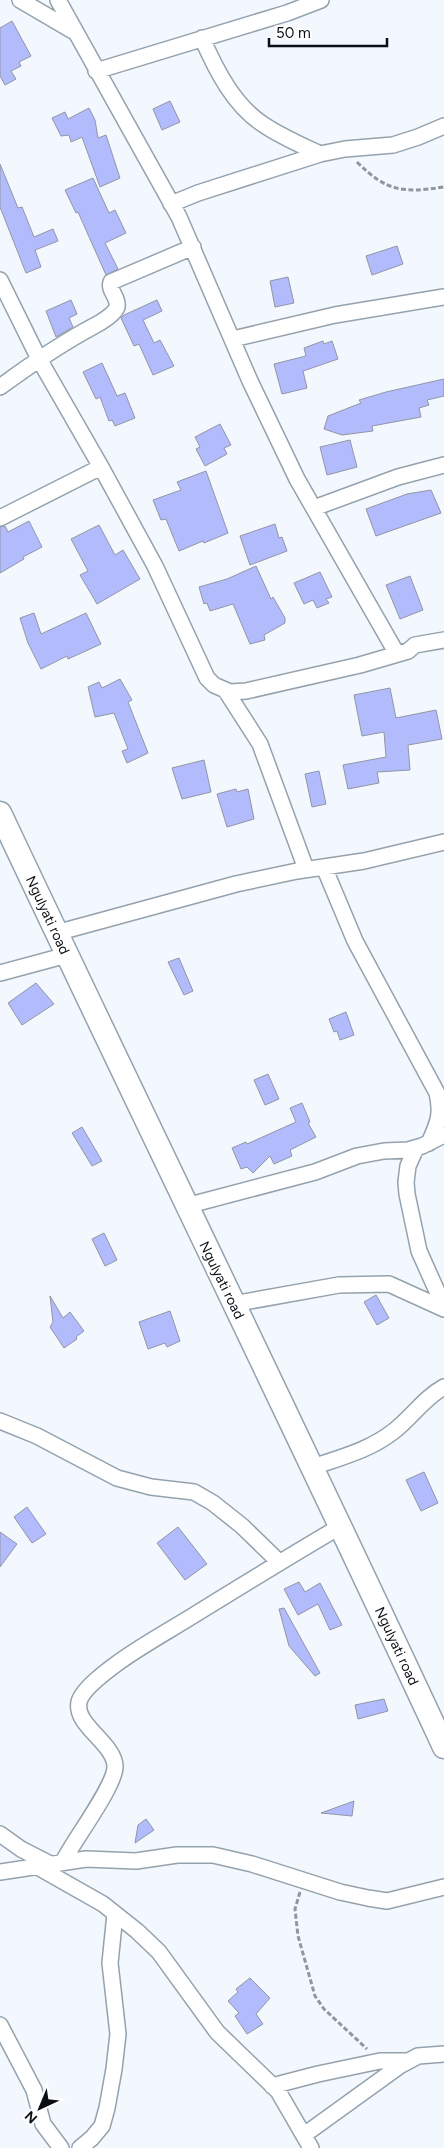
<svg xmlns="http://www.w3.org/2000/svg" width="444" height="2148" font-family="Figtree,sans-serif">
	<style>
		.building { fill: #b2bcfd; stroke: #9295a5 }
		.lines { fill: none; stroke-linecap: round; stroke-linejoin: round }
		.minor-casing { stroke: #94a2ae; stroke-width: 18 }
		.secondary-casing { stroke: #94a2ae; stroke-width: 25 }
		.path { stroke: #91979c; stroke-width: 3; stroke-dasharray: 5 2.5; stroke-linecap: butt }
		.minor { stroke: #fff; stroke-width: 15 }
		.secondary { stroke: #fff; stroke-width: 22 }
		.labels { text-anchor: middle; stroke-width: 4.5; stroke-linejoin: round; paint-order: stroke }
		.street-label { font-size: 14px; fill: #0a0f14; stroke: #fff }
	</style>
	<rect width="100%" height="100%" fill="#f2f8fd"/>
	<!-- building -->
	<path class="building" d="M12 21 31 56 19 62 21 66 11 71 16 79 5 85 0 76V28Z
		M170 101 180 122 162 130 153 109Z
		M89 108 95 120 98 138 106 135 120 178 100 187 82 137 71 142 69 135 61 136 52 118 65 112 68 119Z
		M0 164 18 208 22 207 34 237 53 229 58 241 35 250 41 267 26 273 0 207Z
		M93 178 109 213 115 210 126 233 105 243 118 269 106 275 78 212 76 213 65 190Z
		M397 246 403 264 372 275 366 256Z
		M288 277 294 303 275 307 270 281Z
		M71 300 77 314 69 318 73 327 56 337 46 311Z
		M157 300 162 311 143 320 154 343 160 340 174 366 153 375 139 344 134 346 121 318 124 315Z
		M323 341 324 344 332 341 338 359 303 371 307 388 282 394 274 364 306 356 304 348Z
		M102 363 117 396 125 393 135 418 115 426 112 420 109 421 100 397 96 399 83 372Z
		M444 379V396L427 400 429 405 419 408 421 417 372 426 373 431 342 435 324 429 328 416 361 403 359 400 386 392Z
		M220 424 231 445 224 448 227 454 205 466 196 449 200 447 195 437Z
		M350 440 357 467 327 475 320 447Z
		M206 471 228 533 204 543 203 541 179 551 166 519 161 520 153 500 181 490 177 482Z
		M431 490 441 513 376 536 366 509 407 494Z
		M29 521 42 547 23 557 24 559 0 573V527L5 526 8 532Z
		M275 524 279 538 282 537 287 551 250 565 240 536Z
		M99 525 115 555 123 550 140 579 97 604 80 575 88 571 71 539Z
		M256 566 271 599 273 597 285 618V623L264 635 265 640 250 644 233 604 210 611 207 603 204 604 199 587 227 579Z
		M320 572 332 597 326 599 329 603 317 608 313 600 304 604 294 583Z
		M410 576 423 610 400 619 386 585Z
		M34 613 41 634 86 613 101 644 68 659 67 656 41 669 28 643 20 618Z
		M120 679 132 700 128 702 148 753 127 763 122 751 128 749 114 713 95 717 88 687 99 682 102 688Z
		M390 688 396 718 436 710 442 739 408 745 410 770 377 772 379 783 348 789 343 765 386 757 384 732 362 736 354 695Z
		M204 760 211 792 182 799 172 768Z
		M319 771 326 804 312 807 305 774Z
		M236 789 237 792 248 789 254 819 227 827 217 794Z
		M179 958 193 991 184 995 168 962Z
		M36 983 54 1004 22 1025 8 1003Z
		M346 1012 354 1035 340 1040 337 1031 334 1032 329 1019Z
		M268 1074 279 1099 265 1105 254 1080Z
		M302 1103 310 1122 308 1123 316 1137 290 1150 292 1156 274 1164 270 1156 253 1173 247 1167 241 1169 232 1148 246 1142 247 1144 296 1122 290 1108Z
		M82 1127 102 1161 92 1166 72 1133Z
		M104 1233 117 1260 105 1266 92 1239Z
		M376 1295 389 1318 377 1325 364 1302Z
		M50 1296 63 1318 70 1312 84 1331 76 1337 77 1339 64 1348 50 1327 53 1322Z
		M170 1311 180 1341 167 1347 165 1343 148 1349 139 1322Z
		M424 1472 438 1503 421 1511 406 1480Z
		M27 1507 46 1534 32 1543 14 1517Z
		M178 1527 207 1564 185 1580 157 1543Z
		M0 1532 17 1544 0 1567Z
		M299 1582 305 1592 320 1583 342 1625 330 1630 318 1604 298 1615 284 1589Z
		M284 1608 320 1673 315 1676 289 1646 279 1609Z
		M384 1699 388 1711 358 1719 355 1705Z
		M354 1801 352 1816 321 1813Z
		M146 1819 154 1830 135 1843 138 1825Z
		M250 1978 270 1998 256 2014 263 2024 247 2034 235 2016 239 2013 228 2001 238 1992 236 1989Z"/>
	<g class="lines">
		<!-- minor casing -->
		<g class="minor-casing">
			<path id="minor" d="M20 0 73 31
				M58 0 179 217 250 381 297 479 397 654
				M202 38C216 70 234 106 264 125 282 137 301 145 320 154
				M96 71 287 13 321 0
				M171 204 198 193 320 154 345 149 393 145 418 137 444 126
				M0 280 39 359 101 467 155 566 207 678 214 685 230 692 246 691 360 665 408 651 415 645 444 640
				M233 339 335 315 444 297
				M0 387C30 365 60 344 94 326 100 323 115 314 117 307 119 297 108 291 111 282L193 247
				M314 508 398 477 444 465
				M0 518 101 467
				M226 691 260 744 306 869
				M324 867 355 941 437 1093C442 1114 438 1123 429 1143
				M56 933 236 884 297 871 364 861 444 842
				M0 973 67 955
				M416 1148 408 1166 406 1182 407 1194 419 1251 444 1307
				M186 1206 315 1172 357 1156 384 1151 408 1150 422 1146 444 1135
				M233 1304 339 1285 389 1284 444 1309
				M0 1421 37 1436 117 1478 151 1487 194 1492 213 1503 242 1526 279 1562
				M313 1467C342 1457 370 1450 394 1431 412 1417 424 1398 444 1387
				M0 1834 21 1849 50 1864
				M63 1862C73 1841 116 1785 115 1766 114 1743 74 1725 79 1702 82 1689 108 1670 119 1662 144 1644 172 1629 199 1612 246 1583 293 1554 341 1526
				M36 1866 103 1904 137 1931 159 1952 217 2032 278 2091 311 2148
				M0 1872 86 1859 136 1861 177 1855H213L252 1864 340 1892 368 1898 387 1901 444 1887
				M0 2025 34 2090 43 2124 61 2148
				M272 2086 318 2074 380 2061H408
				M304 2135 401 2065 418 2056 444 2054
				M80 2148 92 2138 102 2126 107 2108 114 2069 118 2034 110 1963 115 1914"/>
		</g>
		<!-- secondary casing -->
		<g class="secondary-casing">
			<path id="secondary" d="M0 813C147 1125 299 1435 444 1747"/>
		</g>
		<!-- path -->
		<path class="path" d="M357 162C387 192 403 193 444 187
			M300 1892 295 1909 298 1936 315 1996 324 2009 367 2049"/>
		<!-- minor -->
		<use href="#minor" class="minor"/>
		<!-- secondary -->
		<use href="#secondary" class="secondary"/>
	</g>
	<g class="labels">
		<!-- street labels -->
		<g class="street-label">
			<text transform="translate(48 915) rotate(65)" y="5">Ngulyati road</text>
			<text transform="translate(222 1280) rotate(64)" y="5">Ngulyati road</text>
			<text transform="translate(397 1646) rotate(65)" y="5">Ngulyati road</text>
		</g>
	</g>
	<!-- north arrow -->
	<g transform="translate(40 2108) rotate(224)" stroke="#ffffff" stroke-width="4" paint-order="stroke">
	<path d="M0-4L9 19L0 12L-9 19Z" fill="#0a0f14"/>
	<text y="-8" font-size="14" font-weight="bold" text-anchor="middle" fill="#0a0f14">N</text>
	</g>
	<!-- scale -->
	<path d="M269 38v8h118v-8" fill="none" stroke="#0a0f14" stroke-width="2.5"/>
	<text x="276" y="38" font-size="15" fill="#0a0f14" stroke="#ffffff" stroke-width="4" paint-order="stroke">50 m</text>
</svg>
